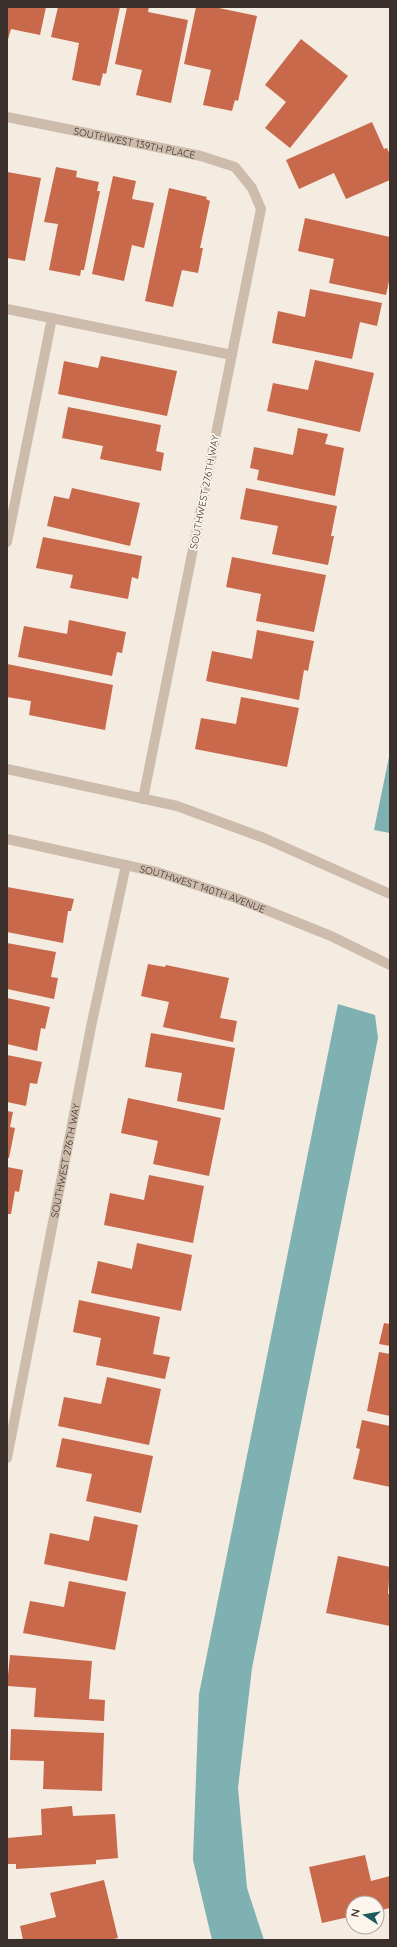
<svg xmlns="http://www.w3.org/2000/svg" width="397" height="1947" font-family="Quicksand,sans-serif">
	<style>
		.water { fill: #7fb0b2 }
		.building { fill: #c8694b }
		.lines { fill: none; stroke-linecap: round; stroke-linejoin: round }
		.minor { stroke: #cdbbac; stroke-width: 10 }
		.labels { text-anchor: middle; stroke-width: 3.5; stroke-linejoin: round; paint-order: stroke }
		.street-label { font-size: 10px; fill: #3b302b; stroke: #fbf5ee }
	</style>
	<rect width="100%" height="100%" fill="#f4ebe1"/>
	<!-- water -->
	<path class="water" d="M390 752V833L374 830Z
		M338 1004 375 1015 378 1038 252 1668 238 1788 247 1888 264 1940H212L193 1860 199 1694Z"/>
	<!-- building -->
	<path class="building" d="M7 7H46L40 35 11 29 7 43Z
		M58 7H120L106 74 103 73 100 86 72 80 79 43 51 37Z
		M127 7H149L148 12 188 20 171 103 136 95 142 70 115 64Z
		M196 7H214L257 16 238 101 235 100 232 111 203 105 211 70 184 64Z
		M301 39 348 76 290 148 265 128 286 102 265 85Z
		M372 122 384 149 387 148 390 155V180L346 199 334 173 299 189 286 160Z
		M56 167 77 171 76 177 99 182 97 191H100L84 270H81L80 276 49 270 58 224 44 222Z
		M7 172 41 178 25 261 7 258Z
		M113 176 136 181 132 199 154 203 144 248 132 245 124 281 92 274Z
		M169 188 207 197 206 199 210 201 200 248H203L198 273 182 270 173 307 145 301Z
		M305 218 390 237V277L386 295 329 283 334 259 298 251Z
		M310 289 382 303 377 326 360 322 352 359 272 343 278 311 305 317Z
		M101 356 177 371 167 416 58 394 64 361 98 368Z
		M315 360 374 373 360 432 267 411 273 383 308 390Z
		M68 407 161 425 156 451 164 453 161 471 100 459 103 446 62 438Z
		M298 428 328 434 325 444 344 448 335 496 257 480 259 470 250 468 254 447 293 455Z
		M72 488 140 503 130 546 47 526 54 496 69 499Z
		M246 488 337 506 331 536H334L328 565 272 554 278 526 240 519Z
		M43 537 142 556 138 579 132 577 128 599 70 588 73 575 36 568Z
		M232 557 326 575 314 632 256 621 261 594 226 587Z
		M69 620 126 632 122 653 117 652 112 676 18 657 24 626 67 634Z
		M257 630 314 641 308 671 304 670 299 700 206 681 212 651 252 659Z
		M7 664 113 685 105 730 29 715 31 701 7 697Z
		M241 697 299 708 287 767 195 749 201 718 236 724Z
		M7 887 74 899 71 911H68L63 943 7 932Z
		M7 943 56 952 51 977 58 978 54 999 7 989Z
		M148 964 165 967 166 965 229 978 220 1018 237 1021 233 1042 163 1027 169 1002 141 996Z
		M7 998 50 1007 45 1029 41 1028 37 1051 7 1044Z
		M151 1033 235 1048 224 1110 177 1101 182 1073 145 1067Z
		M7 1055 42 1062 37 1084 30 1083 26 1106 7 1102Z
		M128 1098 221 1118 209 1176 153 1164 158 1141 121 1133Z
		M7 1111 13 1112 10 1127 15 1128 9 1158H7Z
		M7 1167 23 1170 19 1192 15 1191 11 1214H7Z
		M149 1175 204 1186 193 1243 104 1225 110 1193 144 1200Z
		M137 1243 192 1255 181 1311 91 1293 98 1261 132 1269Z
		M79 1300 160 1317 153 1354 170 1357 165 1379 96 1365 101 1338 73 1332Z
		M384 1323 390 1324V1346L379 1344Z
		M379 1352 390 1354V1416L367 1411Z
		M107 1377 161 1389 149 1445 58 1426 64 1397 101 1404Z
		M362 1420 390 1426V1487L353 1479 360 1449 356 1448Z
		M62 1438 153 1456 141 1513 86 1501 92 1474 56 1467Z
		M94 1516 138 1525 127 1581 44 1564 50 1533 89 1541Z
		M338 1556 390 1567 388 1594H390V1626L326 1613Z
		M69 1581 126 1592 115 1650 23 1633 30 1601 64 1607Z
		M10 1655 92 1661 89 1699 105 1700 104 1721 34 1717 36 1688 7 1686Z
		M11 1729 104 1733 102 1791 43 1789 44 1761 10 1760Z
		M72 1806 73 1816 115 1814 118 1858 96 1860V1864L16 1869V1864H7V1838L42 1835 41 1809Z
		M365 1855 371 1881 390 1876V1908L377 1911V1903H353V1916L322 1923 309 1867Z
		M104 1880 118 1938 108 1940H23L20 1926 56 1917 50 1893Z"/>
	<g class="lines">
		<!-- minor -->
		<g class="minor">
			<path id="s1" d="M7 117 201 156 235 167 252 188 261 209 143 799"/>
			<path d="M7 309 232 355"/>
			<path d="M7 542 52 318"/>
			<path d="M7 769 177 806 264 838 390 894"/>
			<path id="s2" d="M7 839 157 872 236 898 331 936 390 965"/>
			<path id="s3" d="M7 1458 92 1022 126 865"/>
		</g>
	</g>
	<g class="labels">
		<!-- street labels -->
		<g class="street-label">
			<text dy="4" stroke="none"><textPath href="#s1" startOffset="130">SOUTHWEST 139TH PLACE</textPath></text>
			<text transform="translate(204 492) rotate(-79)" y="4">SOUTHWEST 276TH WAY</text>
			<text dy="4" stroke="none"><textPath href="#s2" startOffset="202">SOUTHWEST 140TH AVENUE</textPath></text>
			<text dy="4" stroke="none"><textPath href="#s3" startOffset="303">SOUTHWEST 276TH WAY</textPath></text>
		</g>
	</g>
	<!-- border -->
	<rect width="397" height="1947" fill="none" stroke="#3b302b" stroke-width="16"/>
	<!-- north arrow -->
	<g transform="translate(365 1915) rotate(282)"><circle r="19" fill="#fbf5ee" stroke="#aea6a0"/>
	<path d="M0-3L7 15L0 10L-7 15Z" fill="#1f5a5e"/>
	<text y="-6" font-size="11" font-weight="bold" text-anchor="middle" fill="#3b302b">N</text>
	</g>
</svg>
